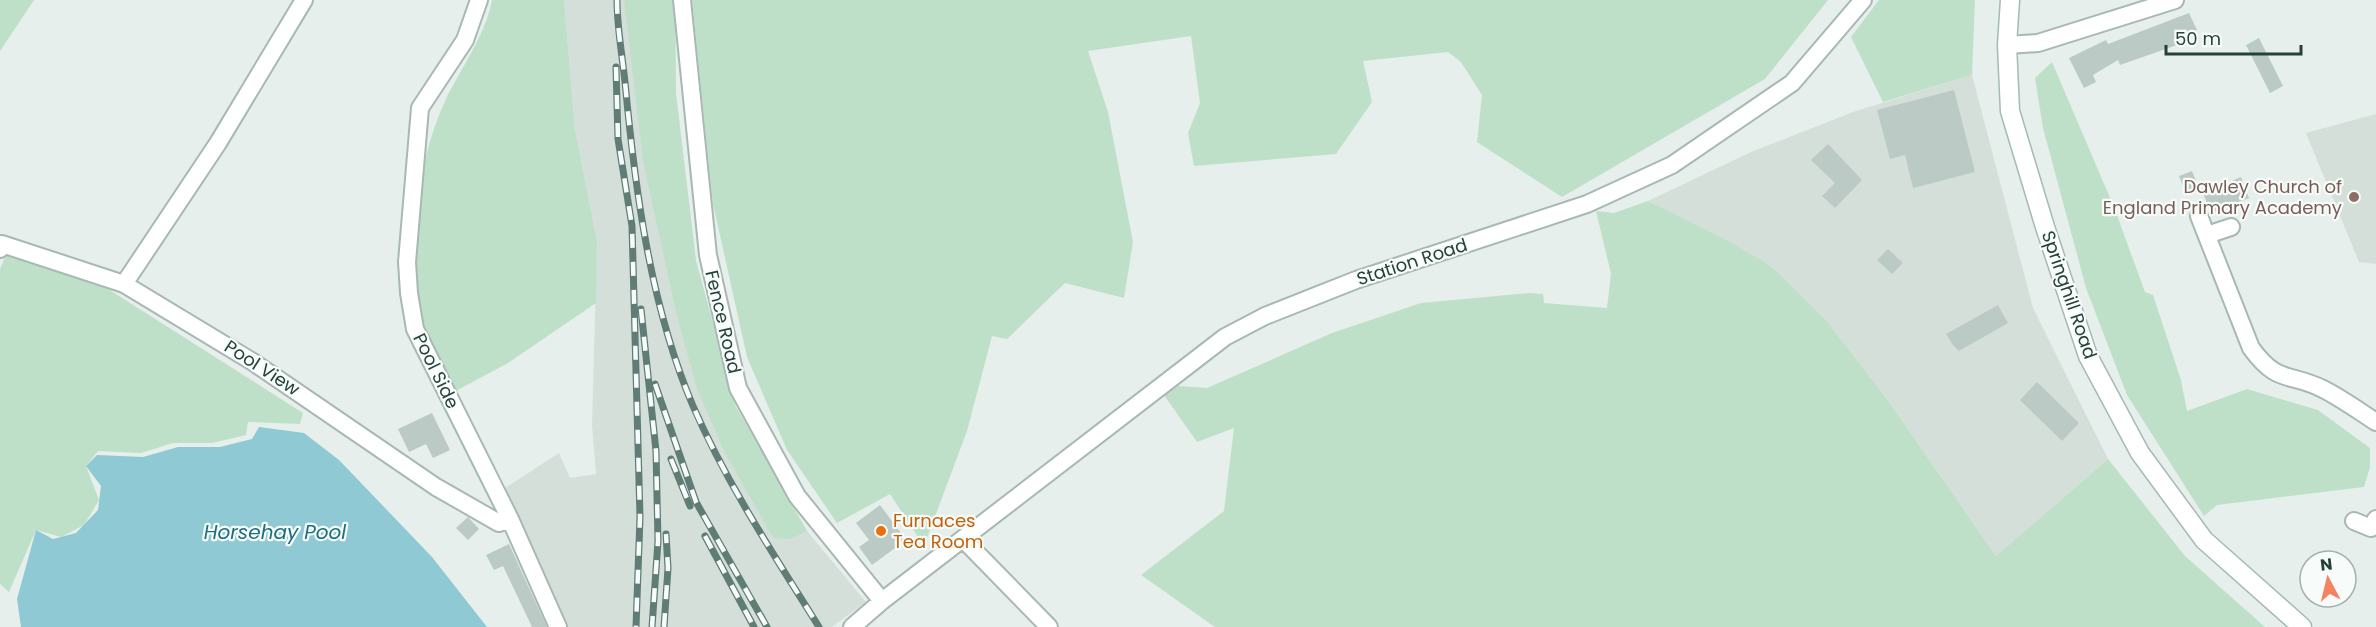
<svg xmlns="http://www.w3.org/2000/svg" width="2376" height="627" font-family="Poppins,sans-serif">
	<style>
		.built { fill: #d4dfda }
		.green { fill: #bfe0c8 }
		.water { fill: #8ec9d4 }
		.building { fill: #bbcac4 }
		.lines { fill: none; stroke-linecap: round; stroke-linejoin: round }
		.minor-casing { stroke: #a8b8b2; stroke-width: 20 }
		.secondary-casing { stroke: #a4bbb3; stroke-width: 21 }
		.minor { stroke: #fff; stroke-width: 16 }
		.secondary { stroke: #fff; stroke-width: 18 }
		.rail-casing { stroke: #5f7d75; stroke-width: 7 }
		.rail { stroke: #f7fbf9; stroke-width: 4.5; stroke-dasharray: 14; stroke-linecap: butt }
		.education-dot { fill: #8d6e63; stroke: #f7fbf9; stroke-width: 2 }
		.food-dot { fill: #e8710a; stroke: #f7fbf9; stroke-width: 2 }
		.labels { text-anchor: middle; stroke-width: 4.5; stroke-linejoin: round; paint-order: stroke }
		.education-label { font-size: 18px; fill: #785e54; stroke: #f7fbf9; text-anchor: end }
		.street-label { font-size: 18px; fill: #24423a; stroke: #f7fbf9 }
		.food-label { font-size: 18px; fill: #c56008; stroke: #f7fbf9; text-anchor: start }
		.water-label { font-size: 20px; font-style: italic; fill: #1c6f80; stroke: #f7fbf9 }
	</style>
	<rect width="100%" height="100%" fill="#e6efeb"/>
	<!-- built -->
	<path class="built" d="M564 0H675L676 94 696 261 735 405 807 531 866 602 832 627H568L502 490 559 453 570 478 596 474 592 425 597 241 575 129Z
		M1972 75 2033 308 2108 459 1996 556 1887 399 1826 320 1772 267 1648 201 1751 152 1853 112Z
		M2376 114V264L2359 262 2306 133Z"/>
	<!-- green -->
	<path class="green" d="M0 0H34L0 51Z
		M492 0H564L575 129 597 241 596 303 508 363 452 393C441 371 431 349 424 326 405 256 416 163 446 99 462 66 485 36 492 0Z
		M624 0H675L676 94 696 261 735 405 807 531 791 539 773 538 725 453 697 389 676 312 643 161Z
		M692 0H1828L1765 79 1562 197 1477 142 1482 95 1461 62 1448 52 1363 61 1372 102 1336 154 1194 166 1188 133 1200 103 1191 36 1088 51 1108 112 1133 242 1124 298 1065 283 1007 339 992 336 967 431 924 546 890 494 837 523 787 450 747 357 713 204Z
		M1879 0H1975L1972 75 1883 102 1851 37Z
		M2052 62 2114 207 2145 292 2153 295 2181 380 2187 411 2247 389 2318 410 2370 448V467L2364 487 2217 505 2204 516 2127 395 2086 288 2043 128 2035 78Z
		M1648 201 1727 240 1772 267 1826 320 1887 399 1996 556 2108 459 2185 556 2265 627H1215L1141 575 1224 511 1234 428 1197 442 1164 395 1178 386 1207 388 1332 333 1421 303 1530 293 1543 294 1544 303 1607 308 1611 274 1596 211 1614 213Z
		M6 255 108 289 303 413 300 424 248 422 246 435 212 443H173L141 453 98 451 86 466 99 500 84 525 61 537 36 530 9 592 0 584V269Z"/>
	<!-- water -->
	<path class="water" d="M259 427 304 433 339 460 432 557 487 627H21L17 599 36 530 53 539 76 533 98 510 101 486 86 466 97 455 143 457 178 447H220L252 439Z"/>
	<!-- building -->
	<path class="building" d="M2189 13 2197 30 2175 39 2177 45 2120 65 2118 60 2093 75 2096 82 2084 88 2069 58 2106 40 2108 44Z
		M2259 38 2283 86 2270 93 2246 45Z
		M1954 90 1975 172 1913 188 1905 155 1890 159 1877 110Z
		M1828 144 1862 180 1835 208 1822 196 1835 183 1811 160Z
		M2192 171 2198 186 2185 191 2179 176Z
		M2241 177 2249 198 2211 213 2203 193Z
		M1888 249 1903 263 1892 274 1877 260Z
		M1998 305 2008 323 1959 351 1953 345 1946 334Z
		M2037 382 2079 423 2062 441 2020 400Z
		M432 413 450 450 433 458 426 444 409 452 398 429Z
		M880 505 906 540 872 565 859 547 869 540 856 523Z
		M468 517 479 529 468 540 456 528Z
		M509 544 528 586 547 627H532L503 566 494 570 486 555Z"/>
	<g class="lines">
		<!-- minor casing -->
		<g class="minor-casing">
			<path id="minor" d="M479 0 465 40 420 108 407 262 409 293 415 329 510 519 558 627
				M682 0 708 255 738 388 797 496 882 601
				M2007 45 2038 43 2175 0
				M2199 216 2251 348C2278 385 2289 372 2323 389 2341 398 2359 411 2376 422
				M2207 235 2231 227
				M0 249 2 244 124 284 253 362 436 487 499 523 510 519
				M124 284 218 143 304 0
				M2354 521 2371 528 2376 519
				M963 539 1049 627
				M852 627 882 601 1225 337 1265 316 1356 280 1587 204 1672 165 1792 83 1863 0"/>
		</g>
		<!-- secondary casing -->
		<g class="secondary-casing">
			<path id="secondary" d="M2010 0 2007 45 2010 111 2045 227 2088 356 2140 453 2204 540 2302 627"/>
		</g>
		<!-- minor -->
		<use href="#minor" class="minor"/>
		<!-- secondary -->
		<use href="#secondary" class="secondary"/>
		<!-- rail casing -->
		<g class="rail-casing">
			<path id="rail" d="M617 0C617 27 622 54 625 82 635 189 650 305 693 406 727 484 774 555 819 627
				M616 67 618 139 632 226 640 517 636 627
				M641 309 656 451 658 541 652 627
				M655 384 696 502 767 627
				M671 459 690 506
				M705 536 754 627
				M664 627 668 568 666 534"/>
		</g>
		<!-- rail -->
		<use href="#rail" class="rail"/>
	</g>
	<!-- markers -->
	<circle class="education-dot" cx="2354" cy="197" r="6"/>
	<circle class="food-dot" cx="881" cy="531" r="6"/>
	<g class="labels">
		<!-- education labels -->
		<g class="education-label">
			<text x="2342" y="193">Dawley Church of<tspan x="2342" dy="21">England Primary Academy</tspan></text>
		</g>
		<!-- street labels -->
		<g class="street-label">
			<text transform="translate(1412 262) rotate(-18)" y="6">Station Road</text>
			<text transform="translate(2069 295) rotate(71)" y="6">Springhill Road</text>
			<text transform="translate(723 322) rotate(77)" y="6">Fence Road</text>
			<text transform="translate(262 368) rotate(33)" y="6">Pool View</text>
			<text transform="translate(436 371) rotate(64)" y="6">Pool Side</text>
		</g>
		<!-- food labels -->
		<g class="food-label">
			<text x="893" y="527">Furnaces<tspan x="893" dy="21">Tea Room</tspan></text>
		</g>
		<!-- water labels -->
		<g class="water-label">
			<text x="275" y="539">Horsehay Pool</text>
		</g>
	</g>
	<!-- north arrow -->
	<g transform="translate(2328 579) rotate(353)"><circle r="28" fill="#f7fbf9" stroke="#a3b1ad" stroke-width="1.5"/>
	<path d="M0-4.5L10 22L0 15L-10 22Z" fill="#f4845f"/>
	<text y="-9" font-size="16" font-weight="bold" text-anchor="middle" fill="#24423a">N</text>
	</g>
	<!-- scale -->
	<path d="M2166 45v9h135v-9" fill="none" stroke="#24423a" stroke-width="3"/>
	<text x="2175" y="45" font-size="18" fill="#24423a" stroke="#f7fbf9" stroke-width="4.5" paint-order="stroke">50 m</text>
</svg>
